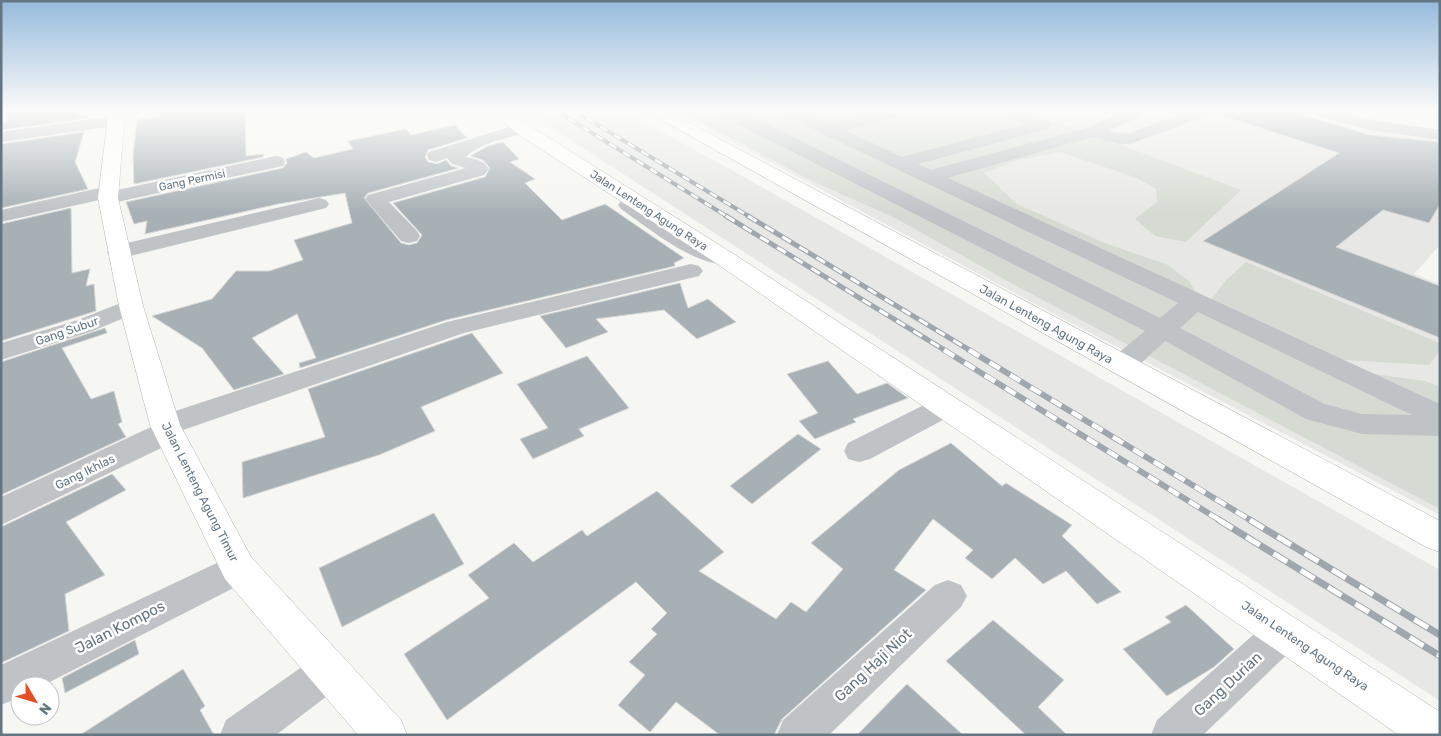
<svg xmlns="http://www.w3.org/2000/svg" width="1441" height="736" font-family="Rubik,sans-serif">
	<style>
		.built { fill: #e7e8e6 }
		.green { fill: #d5dbd2 }
		.building { fill: #a7b0b5; stroke: #d7d7d5 }
		.lines { fill: none; stroke-linecap: round; stroke-linejoin: round }
		.major-casing { stroke: #b2b7ba; stroke-width: 1 }
		.minor { fill: #bfc3c6; fill-rule: evenodd }
		.major { fill: #fff; fill-rule: evenodd }
		.rail-far3-casing { stroke: #a0a7ac; stroke-width: 4 }
		.rail-far2-casing { stroke: #a0a7ac; stroke-width: 5 }
		.rail-far1-casing { stroke: #a0a7ac; stroke-width: 6 }
		.rail-casing { stroke: #a0a7ac; stroke-width: 7 }
		.rail-far3 { stroke: #fff; stroke-width: 2.5; stroke-dasharray: 8; stroke-linecap: butt }
		.rail-far2 { stroke: #fff; stroke-width: 3; stroke-dasharray: 10; stroke-linecap: butt }
		.rail-far1 { stroke: #fff; stroke-width: 4.5; stroke-dasharray: 12; stroke-linecap: butt }
		.rail { stroke: #fff; stroke-width: 5; stroke-dasharray: 16; stroke-linecap: butt }
		.labels { text-anchor: middle; stroke-width: 5; stroke-linejoin: round; paint-order: stroke }
		.far-street-label { font-size: 11px; fill: #657683; stroke: #fff }
		.street-label { font-size: 12px; fill: #657683; stroke: #fff }
		.near-street-label { font-size: 15px; fill: #657683; stroke: #fff }
	</style>
	<rect width="100%" height="100%" fill="#f6f6f2"/>
	<!-- built -->
	<path class="built" d="M524 110H621L728 168 1440 570V701Z
		M672 110H1331L1392 124 1440 130V245L1414 274 1440 284V515L1056 315Z"/>
	<!-- green -->
	<path class="green" d="M678 110H1013L1044 121 1070 126 1241 190 1186 242 1155 236 1135 219 1157 202 1156 189 1137 178 1060 152 1018 160 984 173 1017 204 1105 243 1168 265 1190 282 1205 310 1360 372 1425 381 1440 387V509L1018 287 897 219 812 181Z
		M1246 262 1440 343V351L1429 365 1329 359 1209 303 1226 280Z"/>
	<!-- building -->
	<path class="building" d="M6 110H81L78 116 88 115 87 118 1 130V122H7Z
		M159 110H245L246 156 264 154 263 157 134 184 133 154 137 120 160 116Z
		M1221 110H1288L1370 135 1440 142V204L1429 223 1383 210 1336 247 1440 286V338L1203 241 1339 153 1220 115Z
		M455 125 467 138 428 150 425 157 428 162 437 164 446 160 451 166 459 168 368 193 364 198 401 243 409 245 417 243 422 235 393 203 485 177 490 168 483 160 470 156 488 146 503 142 519 159 510 162 535 179 525 183 562 220 605 204 684 258 674 263 675 266 446 320 300 368 299 363 316 358 297 314 252 338 284 374 234 390 202 348 152 316 212 299 236 271H269L303 260 294 240 352 223 345 193 278 204 145 234 147 221 134 224 126 202 283 168 287 163 286 159 306 152 314 158 353 149 348 141 406 129 411 135Z
		M84 132 75 162 88 189 1 208V144Z
		M71 208 72 273 90 269 86 286 94 284 96 311 1 341V224Z
		M680 283 688 308 708 299 736 322 697 339 664 310 596 319 608 332 566 348 540 316Z
		M105 328 107 333 62 348 91 399 114 391 122 422 118 424 126 437 1 495V362Z
		M472 333 503 373 421 407 435 431 379 455 243 498 242 462 325 437 308 389Z
		M587 356 629 408 579 429 584 436 533 459 520 439 548 428 517 384Z
		M828 361 857 394 887 383 908 398 853 419 856 422 815 439 799 421 818 413 787 374Z
		M798 434 821 449 752 504 730 486Z
		M951 443 1002 486 1006 483 1072 525 1062 536 1121 592 1097 604 1066 571 1043 584 1015 558 992 579 965 558 973 550 933 519 894 570 926 590 782 719 774 735H720L676 702 650 732 618 705 645 675 629 662 657 634 651 629 667 613 636 582 447 720 404 654 489 598 468 575 514 543 533 562 582 530 587 536 657 491 724 552 699 571 776 619 791 602 806 612 843 569 811 543 899 470Z
		M112 474 126 490 66 522 105 575 65 594 69 631 1 663V527Z
		M434 513 464 564 342 627 319 568Z
		M1186 605 1234 649 1214 667 1167 696 1123 649 1171 622 1165 617Z
		M993 620 1064 680 1038 707 1067 735H1026L946 661Z
		M135 640 139 654 65 693 62 678Z
		M183 669 205 706 200 710 214 735H80Z
		M907 684 963 735H857Z"/>
	<g class="lines">
		<!-- major casing -->
		<g class="major-casing">
			<path id="major" d="M109 110H125L118 198 143 306 180 425 251 557 401 720 407 735H358L225 579 150 425 119 306 98 198Z
				M490 110H509L530 126 732 253 1440 712V735H1399L716 263 518 134Z
				M644 110H665L1440 521V552L1428 548Z"/>
		</g>
		<!-- minor -->
		<path class="minor" d="M716 110H738L1160 318 1178 303 781 114 779 110H801L830 124 882 110H912L910 114 845 130 902 157 1025 124 998 114 996 110H1020L1048 121 1051 125 1048 129 918 164 931 170 1086 128 1125 110H1147L1145 114 1108 131 1128 134 1189 110H1213L1211 114 1130 144H1119L1092 137 948 178 1440 404V436L1362 434 1306 419 1165 341C1149 355 1133 377 1111 371L1107 365 1111 359 1145 331 718 114ZM1198 312 1412 415 1362 414 1325 404 1180 328Z
			M1308 110H1336L1367 119 1440 130V140L1366 129 1310 114Z
			M115 116 121 117 124 121 121 125 1 142V132Z
			M522 123 528 124 531 128 528 132C509 138 481 142 466 157 476 159 483 160 489 169L484 175 389 202 417 231 420 236 417 241 409 243 401 241 365 199 368 195 466 168 452 164 447 158 436 162 429 160 427 156 429 152Z
			M276 156 283 158 285 162 283 166 108 204 99 200 1 222V210L108 186 117 190Z
			M319 198 326 200 329 204 326 208 118 259 110 257 107 252 110 247Z
			M628 199 635 201 698 242 732 253 735 258 732 263C700 271 647 227 621 209L618 205 621 201Z
			M691 264 699 266 703 271 699 276 464 333 183 430 180 439 1 525V497L151 427 154 418 447 322Z
			M131 299 140 301 143 306 140 311 93 331 1 360V343L75 321Z
			M944 397 954 400 959 407 954 414 870 459 859 462 848 459 844 451 848 443 934 400Z
			M238 553 251 557 256 568 251 579 42 686H20V697L1 705V665Z
			M948 580 961 585 967 596 961 607 829 735H777L783 720 935 585Z
			M1284 615 1298 620 1303 632 1298 644 1203 735H1151L1157 720 1270 620Z
			M330 651 344 657 350 670 344 683 276 735H220L226 720 316 657Z"/>
		<!-- major -->
		<use href="#major" class="major"/>
		<!-- rail-far3 casing -->
		<g class="rail-far3-casing">
			<path id="rail-far3" d="M555 110 728 217
				M573 110 750 217"/>
		</g>
		<!-- rail-far2 casing -->
		<g class="rail-far2-casing">
			<path id="rail-far2" d="M726 216 946 351
				M748 216 971 351"/>
		</g>
		<!-- rail-far1 casing -->
		<g class="rail-far1-casing">
			<path id="rail-far1" d="M944 350 1221 521
				M969 350 1252 521"/>
		</g>
		<!-- rail casing -->
		<g class="rail-casing">
			<path id="rail" d="M1219 520 1440 656
				M1250 520 1440 635"/>
		</g>
		<!-- rail-far3 -->
		<use href="#rail-far3" class="rail-far3"/>
		<!-- rail-far2 -->
		<use href="#rail-far2" class="rail-far2"/>
		<!-- rail-far1 -->
		<use href="#rail-far1" class="rail-far1"/>
		<!-- rail -->
		<use href="#rail" class="rail"/>
	</g>
	<!-- sky -->
	<linearGradient id="sky" x2="0" y2="1"><stop stop-color="#95badc"/><stop offset="0.52" stop-color="#fbfbf9"/><stop offset="1" stop-color="#fbfbf9" stop-opacity="0"/></linearGradient>
	<rect width="1441" height="213" fill="url(#sky)"/>
	<g class="labels">
		<!-- far-street labels -->
		<g class="far-street-label">
			<text transform="translate(192 180) rotate(-12)" y="4">Gang Permisi</text>
			<text transform="translate(649 210) rotate(33)" y="4">Jalan Lenteng Agung Raya</text>
		</g>
		<!-- street labels -->
		<g class="street-label">
			<text transform="translate(1046 324) rotate(29)" y="4">Jalan Lenteng Agung Raya</text>
			<text transform="translate(67 331) rotate(-19)" y="4">Gang Subur</text>
			<text transform="translate(85 472) rotate(-26)" y="4">Gang Ikhlas</text>
			<text transform="translate(200 492) rotate(63)" y="4">Jalan Lenteng Agung Timur</text>
			<text transform="translate(1305 646) rotate(34)" y="4">Jalan Lenteng Agung Raya</text>
		</g>
		<!-- near-street labels -->
		<g class="near-street-label">
			<text transform="translate(120 627) rotate(-27)" y="5">Jalan Kompos</text>
			<text transform="translate(873 665) rotate(-43)" y="5">Gang Haji Niot</text>
			<text transform="translate(1228 684) rotate(-43)" y="5">Gang Durian</text>
		</g>
	</g>
	<!-- border -->
	<rect width="1441" height="736" fill="none" stroke="#657683" stroke-width="5"/>
	<!-- north arrow -->
	<g transform="translate(35 701) rotate(128)"><circle r="24" fill="#ffffff" stroke="#c1c8cd"/>
	<path d="M0-4L9 19L0 12L-9 19Z" fill="#e24f26"/>
	<text y="-8" font-size="14" font-weight="bold" text-anchor="middle" fill="#657683">N</text>
	</g>
</svg>
